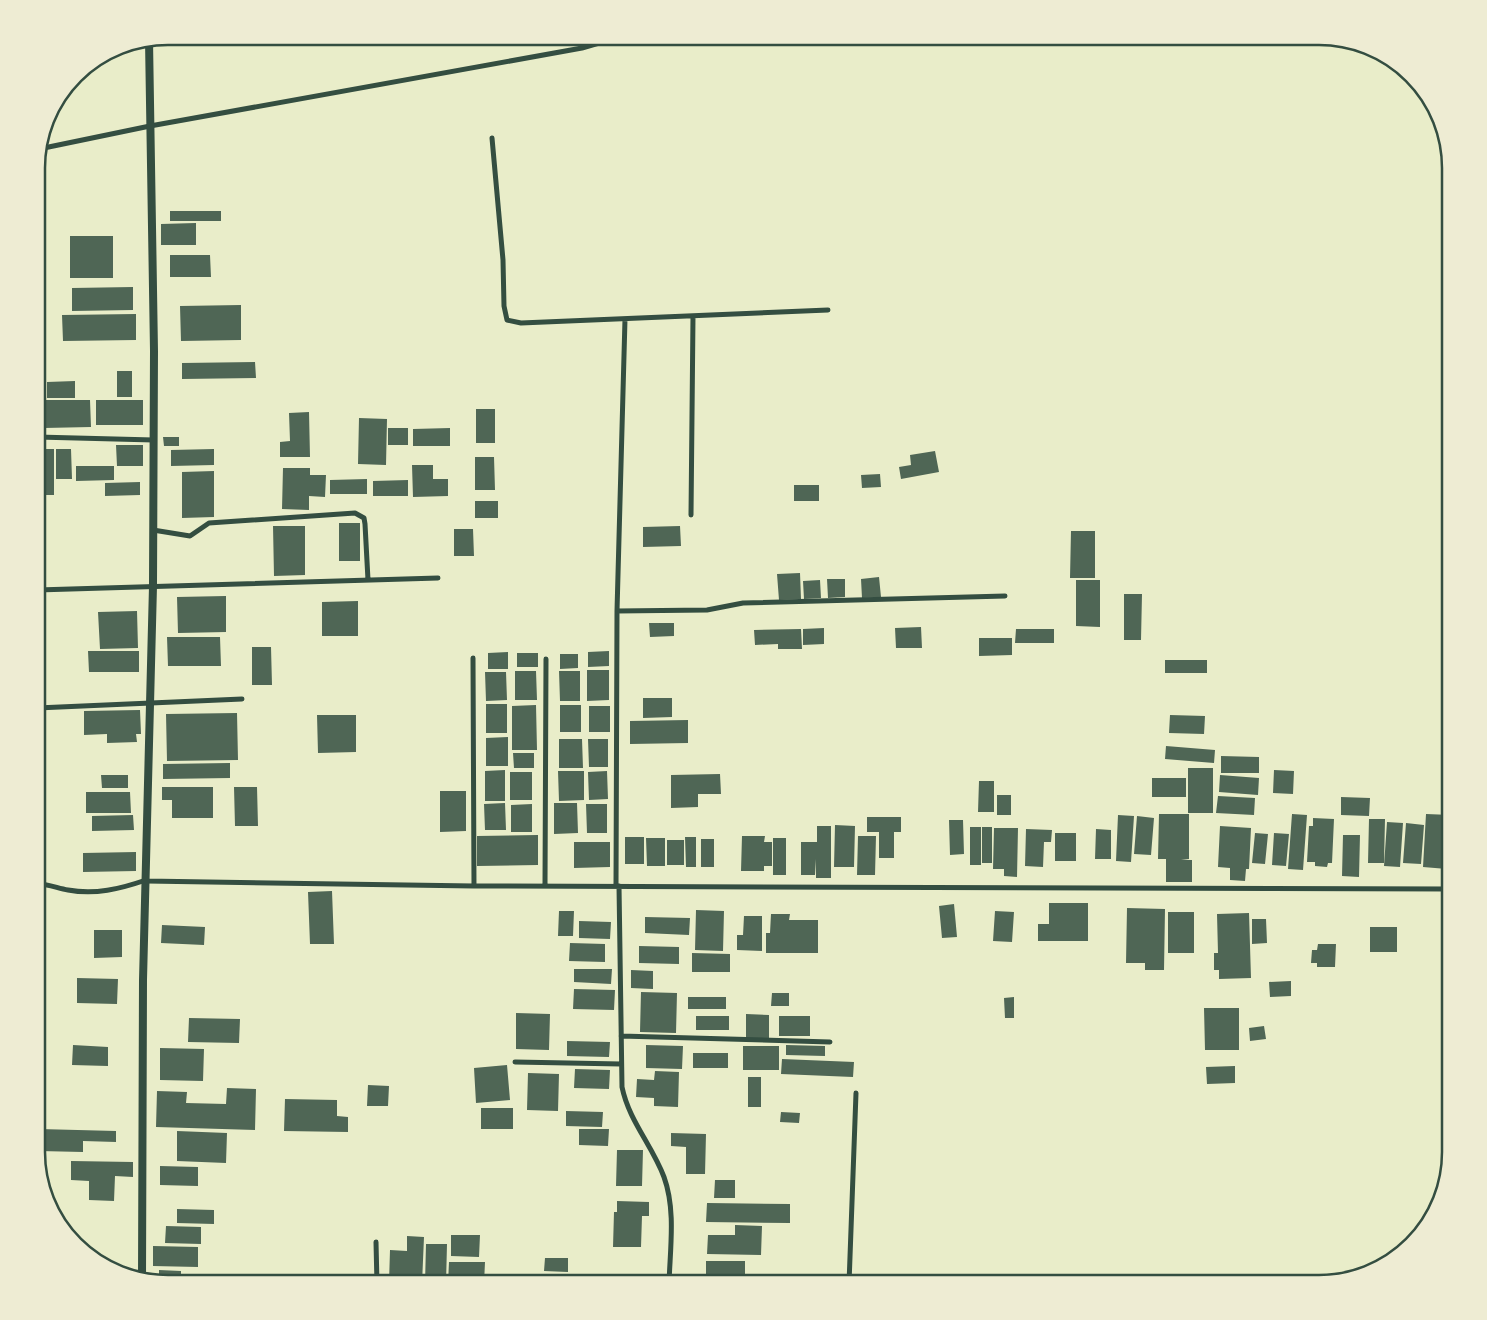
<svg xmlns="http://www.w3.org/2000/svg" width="1487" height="1320" font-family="'IBM Plex Sans',sans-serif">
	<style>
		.building { fill: #4f6655 }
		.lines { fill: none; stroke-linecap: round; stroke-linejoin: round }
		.minor { stroke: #344e41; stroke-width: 5 }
		.tertiary { stroke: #344e41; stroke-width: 8 }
		.rim { fill: none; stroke: #344e41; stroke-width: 2.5 }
	</style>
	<rect width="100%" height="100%" fill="#e9edc9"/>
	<!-- building -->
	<path class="building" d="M170 211H221V221H170Z
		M196 223V245H161V224Z
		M70 236H113V278H70Z
		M170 255H210L211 277H170Z
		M133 287V310L72 311V288Z
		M241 305V340L181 341 180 306Z
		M136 314V340L63 341 62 315Z
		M37 325H41V350H37Z
		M255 362 256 378 182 379V363Z
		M117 371H132V397H117Z
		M75 381V398H47V382Z
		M44 400H90L91 427 44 428Z
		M96 400H143V425H96Z
		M476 409H495V443H476Z
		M309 412 310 457H280V442L290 441 289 413Z
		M359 418 387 419 386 465 358 464Z
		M388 428H408V445H388Z
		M450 428V446H413V429Z
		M163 437H179V446H164Z
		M116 445H143V466H117Z
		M37 449H54V495H37Z
		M56 449H71L72 479H56Z
		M214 449V465L171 466V450Z
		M935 451 939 472 901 479 899 467 911 465 910 455Z
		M475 457H494L495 490H475Z
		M412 465H433V479H448V496L413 497Z
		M76 466H114V480L76 481Z
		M283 468H310V475H326L325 497 309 496V510L282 509Z
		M214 471V517L182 518V472Z
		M880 474 881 487 862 488 861 475Z
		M367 479V494H330V480Z
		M408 480V496H373V481Z
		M140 482V495L105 496V483Z
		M794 485H819V501H794Z
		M475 501H498V518H475Z
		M339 523H360V561H339Z
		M273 526H305V575L274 576Z
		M680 526 681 546 643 547V527Z
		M454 529H473L474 556H454Z
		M1071 531H1095V578H1070Z
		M800 573 801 599 779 600 777 574Z
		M879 577 881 597 862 598 861 579Z
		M827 579H845V597L828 598Z
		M820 580 821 598 804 599 803 581Z
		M1076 580H1100V627L1076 626Z
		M1124 594H1142L1141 640H1124Z
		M226 596V632L178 633 177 597Z
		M358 601V636H322V602Z
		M137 611 138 648 100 649 98 612Z
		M649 623H674V636L650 637Z
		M921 627 922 648H896L895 628Z
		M824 628V644L803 645V629Z
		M801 629 802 649H778V644L755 645 754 630Z
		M1016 629H1054V643H1015Z
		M167 637H220L221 666H168Z
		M979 638H1012V655L979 656Z
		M252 647H271L272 685H252Z
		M88 651H139V672H89Z
		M609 651V666L588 667V652Z
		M508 652V669H488V653Z
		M517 653H538V667H517Z
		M560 654H578V668L560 669Z
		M1165 660H1207V673H1165Z
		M587 670H609V700L587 701Z
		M515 671H536L537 700H515Z
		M559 671H580V701H560Z
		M485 672H506L507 700 486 701Z
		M643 698H672V717L643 718Z
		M486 704H507V733H486Z
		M536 705 537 750H512V706Z
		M560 705H581V732H560Z
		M589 706H610V732H589Z
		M140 710 141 734H136L137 742 107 743V734L84 735V711Z
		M237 713 238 760 167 761 166 714Z
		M317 715H356V752L318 753Z
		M1170 715 1205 716 1204 734 1169 733Z
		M688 720V743L630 744V721Z
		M508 737V766H486V738Z
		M559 739H582L583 768H559Z
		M588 739H608V767H589Z
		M1166 746 1215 750 1214 763 1165 759Z
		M513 753H534V768H514Z
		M1221 756 1259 757V773H1221Z
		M230 763V778L163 779V764Z
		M1188 768H1213V813H1188Z
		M505 770V801H485V771Z
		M1274 770 1294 771 1293 794 1273 793Z
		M558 771H584V800L559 801Z
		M607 771 608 799 589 800 588 772Z
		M510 772H532V800H510Z
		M720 774 721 794H698V807L671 808V775Z
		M101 775H128V788H102Z
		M1220 775 1259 778 1258 795 1219 792Z
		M1152 778H1186V797H1152Z
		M979 781H994V812H978Z
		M162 787H213V818H172V800H162Z
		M234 787H257L258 826H235Z
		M440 791H466V831L440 832Z
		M86 792H130L131 813H86Z
		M997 795H1011V815H997Z
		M1218 796 1255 798 1254 815 1216 813Z
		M1341 797 1370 798 1369 816 1341 815Z
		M505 803 506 830H485L484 804Z
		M554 803H577L578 833 554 834Z
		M532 804V832H511V805Z
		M586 804H607V833H587Z
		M1159 814H1189V859L1181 860H1192V882H1166V859H1158Z
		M1292 814 1307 815 1303 870 1288 869Z
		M1426 814 1451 815 1447 869 1423 867Z
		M133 815 134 830 92 831V816Z
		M1118 815 1134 816 1131 862 1116 861Z
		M1137 816 1154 818 1151 855 1134 854Z
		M867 817H901V832H894V858H879V832H867Z
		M1313 818 1334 819 1332 863H1328L1327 867 1315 866V862H1307L1309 826H1313Z
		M1369 819H1385L1384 863H1368Z
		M949 820H963L964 854 950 855Z
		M1387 822 1403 823 1400 867 1384 866Z
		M1406 823 1424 825 1421 864 1403 863Z
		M835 825 855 826 854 867H834Z
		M817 826H831V878H816V859L815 875H801V842H817Z
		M1220 826 1251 828 1249 869H1246L1245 881 1230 880V868L1218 867Z
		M970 827H981V865H970Z
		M982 827H992V863H982Z
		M994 828H1018L1017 877 1004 876V869H993Z
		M1026 829 1052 830 1051 842H1044L1043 867 1025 866Z
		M1096 829 1111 830V859H1095Z
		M1055 833H1076V861H1055Z
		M1255 833 1268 834 1265 864 1252 863Z
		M1274 833 1289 834 1286 866 1272 865Z
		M538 835V865L477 866V836Z
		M1343 835H1360L1359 877 1342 876Z
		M742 836H765L764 842H772V866H764V871H741Z
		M858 836H876L875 875H857Z
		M625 837H644V864H625Z
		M685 837H696V867H686Z
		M646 838H665V866H647Z
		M773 838H786V875H773Z
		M701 839H714V867H701Z
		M667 840H684V865H667Z
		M574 842H610V867L574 868Z
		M136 852V871L83 872V853Z
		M332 891 334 944H310L308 892Z
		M1049 903H1088V941H1038V924H1049Z
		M954 904 957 937 942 938 939 906Z
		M1127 908 1165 909 1164 970H1145V963H1126Z
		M696 910 724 911 723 951 695 950Z
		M559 911H574L573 936H558Z
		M995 911 1014 912 1012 942 993 941Z
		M1168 912H1194V953H1168Z
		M1249 913 1251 978 1219 979V970H1214V953H1218L1217 914Z
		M771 914H790L789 920H818V953H766V933H770Z
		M744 916H762V951L737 950V935H743Z
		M645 917 690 918 689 935 645 933Z
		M1252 919H1266L1267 943 1252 944Z
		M579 921 611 922 610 939 579 938Z
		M162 925 205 927 204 945 161 943Z
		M1370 927H1397V952H1370Z
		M94 930H122V957L94 958Z
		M570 943 605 944V962L569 961Z
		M1318 944H1336L1335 967H1317V963H1311L1312 950H1317Z
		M639 946 679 947V964L639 963Z
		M692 953 730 954V972H692Z
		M574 969H612L611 984 574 982Z
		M631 970 653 971V989L631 988Z
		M77 978 118 979 117 1004 77 1003Z
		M1291 981V996L1270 997 1269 982Z
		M574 989 615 990 614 1010 573 1009Z
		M641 992 677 993 676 1033 640 1032Z
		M772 993H789V1006H771Z
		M688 997H726V1009H688Z
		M1014 997V1018H1005L1004 998Z
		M1204 1008H1239V1050H1205Z
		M516 1013 550 1014 549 1050 516 1049Z
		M746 1014 769 1015V1038H746Z
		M696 1016H729V1030H696Z
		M779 1016H810V1036H779Z
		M189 1018 240 1019 239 1043 188 1042Z
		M1264 1026 1266 1039 1250 1041 1249 1028Z
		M567 1041 610 1042 609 1057 567 1056Z
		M73 1045 108 1047V1066L72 1065Z
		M646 1045 683 1046 682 1069 646 1068Z
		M786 1045 825 1046V1056L786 1055Z
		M743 1046H779V1070H743Z
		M160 1048 204 1049 203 1081 160 1080Z
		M693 1053H728V1068H693Z
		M782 1059 854 1062 853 1077 781 1074Z
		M507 1065 510 1100 476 1103 474 1068Z
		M1235 1066V1083L1207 1084 1206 1067Z
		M575 1069 610 1070 609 1089 574 1088Z
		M655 1071 679 1072 678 1107 654 1106V1098L636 1097 637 1079 654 1080Z
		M528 1073 559 1074 558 1111 527 1110Z
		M748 1077H761V1107H748Z
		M368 1085 389 1086 388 1106H367Z
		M227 1088 256 1089 255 1130 156 1127 157 1091 187 1092 186 1103 226 1104Z
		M285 1099 337 1100V1116L348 1117V1132L284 1131Z
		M481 1108H513V1129H481Z
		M566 1111 603 1112 602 1127 566 1126Z
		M781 1112 800 1113 799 1123 780 1122Z
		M39 1129 116 1131V1142L83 1141V1152L39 1151Z
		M579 1129H609L608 1146 579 1145Z
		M177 1131 227 1133 226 1163 177 1161Z
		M671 1133 706 1134 705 1174H686V1147L671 1146Z
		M617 1150H643L642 1186H616Z
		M71 1161 133 1162V1177L115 1176 114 1201 89 1200V1181L71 1180Z
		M160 1166 198 1167V1186L160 1185Z
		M715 1180H735V1198H714Z
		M617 1201 649 1202V1216H642L641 1247H613L614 1212H617Z
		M707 1203 790 1204V1223L706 1222Z
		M177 1209 214 1210V1224L177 1223Z
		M735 1225 762 1226 761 1255 707 1254 708 1235H735Z
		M166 1226 201 1227V1244L165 1243Z
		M451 1235H480L479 1257 451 1256Z
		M407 1236 424 1237 422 1284 389 1283 390 1250 407 1251Z
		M426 1244H447L446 1284H425Z
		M153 1246 198 1247V1267L153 1266Z
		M545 1258H568V1272L544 1271Z
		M706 1261H745V1283H706Z
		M449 1262H485L484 1284H448Z
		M159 1270 181 1271V1281H159Z
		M184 1274H207V1284H184Z"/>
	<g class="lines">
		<!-- minor -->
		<path class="minor" d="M492 138 503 260 504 306 507 320 521 323 828 310
			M39 149 150 126 582 48 623 36
			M37 437 154 440
			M691 515 693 316
			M153 530 190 536 209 523 355 513 364 518 365 524 368 580
			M37 590 438 578
			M617 611 707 610 743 603 1005 596
			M473 658 474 886
			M37 708 242 699
			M146 881 474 886 1451 889
			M37 884C48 884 57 888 68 890 95 895 120 889 146 880
			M545 885 546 659
			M616 886 617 611 625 319
			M619 886 622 1087C629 1121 652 1145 664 1177 676 1210 670 1249 669 1284
			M621 1036 830 1042
			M515 1062 621 1064
			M376 1242 377 1284
			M849 1284 856 1093"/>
		<!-- tertiary -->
		<path class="tertiary" d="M142 1278 143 980 153 586 154 351 149 40"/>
	</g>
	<!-- crop -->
	<path d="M0 0H1487V1320H0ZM168 45H1319A123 123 0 0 1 1442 168V1152A123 123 0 0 1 1319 1275H168A123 123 0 0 1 45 1152V168A123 123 0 0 1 168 45Z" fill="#eeecd3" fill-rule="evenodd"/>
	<path class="rim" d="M168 45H1319A123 123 0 0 1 1442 168V1152A123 123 0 0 1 1319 1275H168A123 123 0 0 1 45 1152V168A123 123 0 0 1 168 45Z"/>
</svg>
